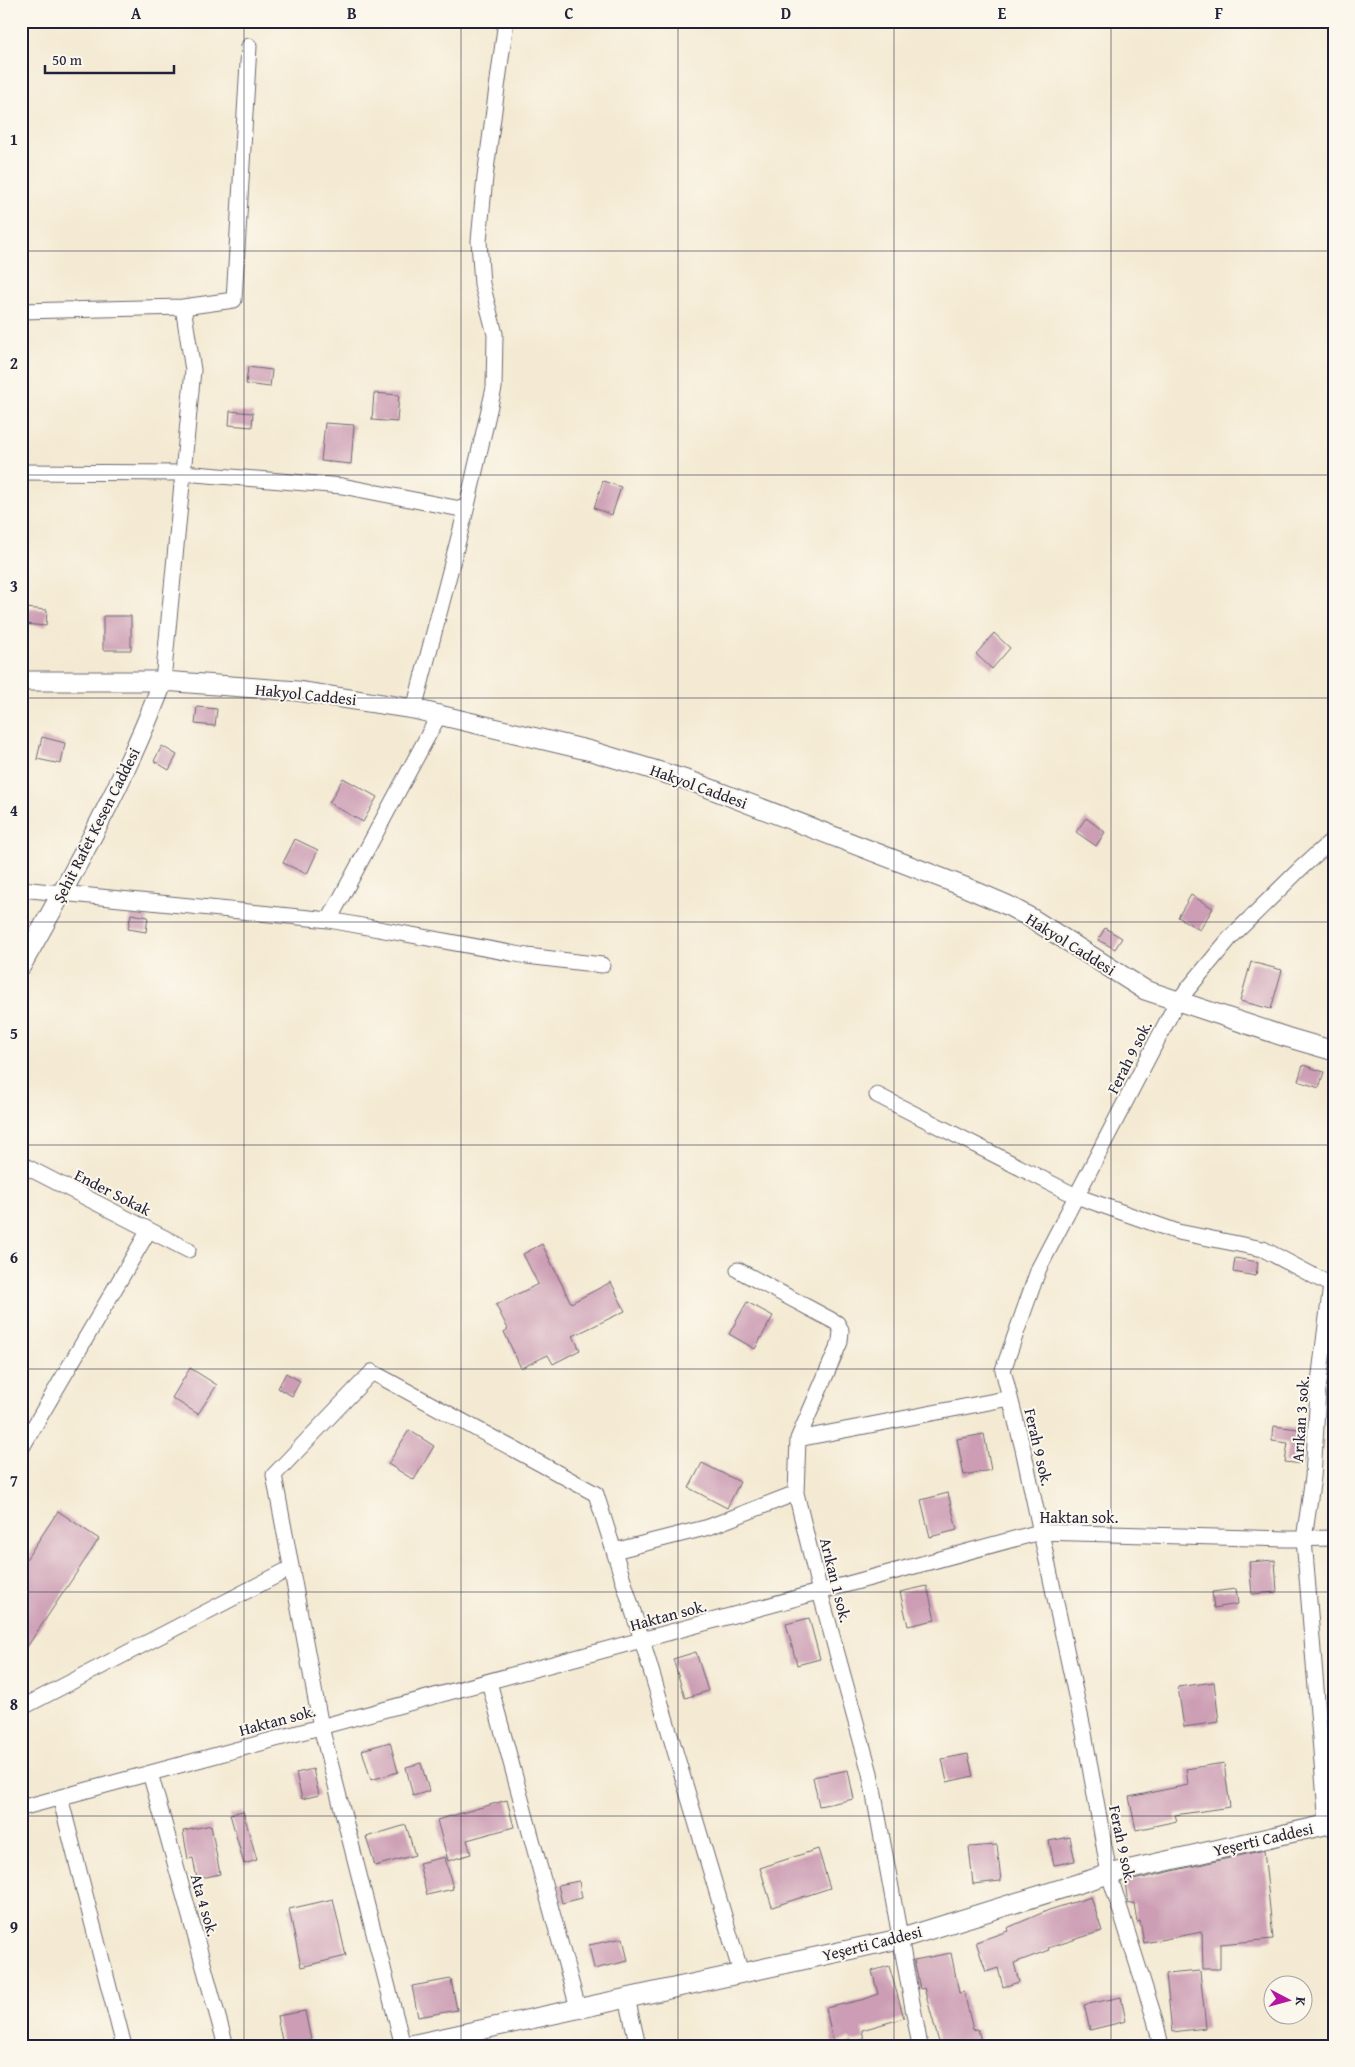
<svg xmlns="http://www.w3.org/2000/svg" width="1355" height="2067" font-family="'Gentium Book Plus',serif">
	<style>
		.building { fill: #cc9db4 }
		.lines { fill: none; stroke-linecap: round; stroke-linejoin: round }
		.minor-casing { stroke: #6c6870; stroke-width: 17 }
		.tertiary-casing { stroke: #6c6870; stroke-width: 21 }
		.minor { stroke: #fff; stroke-width: 15 }
		.tertiary { stroke: #fff; stroke-width: 19 }
		.grid { fill: none; stroke: #22223b; stroke-width: 1; stroke-opacity: 0.55 }
		.labels { text-anchor: middle; stroke-width: 4; stroke-linejoin: round; paint-order: stroke }
		.street-label { font-size: 16px; fill: #22223b; stroke: #fbf7ec }
		.neatline { fill: none; stroke: #22223b; stroke-width: 2 }
		.grid-label { font-size: 16px; text-anchor: middle; font-weight: bold; fill: #22223b }
	</style>
	<rect width="100%" height="100%" fill="#fbf7ec"/>
	<filter id="ink" filterUnits="userSpaceOnUse"><feTurbulence type="fractalNoise" baseFrequency=".02" numOctaves="2"/><feDisplacementMap in="SourceGraphic" scale="10" xChannelSelector="R" yChannelSelector="G"/><feConvolveMatrix kernelMatrix="1 2 1 2 8 2 1 2 1" color-interpolation-filters="sRGB"/></filter>
	<filter id="wash" filterUnits="userSpaceOnUse"><feTurbulence type="fractalNoise" baseFrequency=".0096" numOctaves="4" result="noise"/><feDisplacementMap in="SourceGraphic" scale="20" xChannelSelector="R" yChannelSelector="G"/><feGaussianBlur stdDeviation="1.12" result="paint"/><feColorMatrix in="noise" values="0 0 0 0 0 0 0 0 0 0 0 0 0 0 0 0 0 1.4 0 .05"/><feComposite in="paint" operator="in"/></filter>
	<g filter="url(#wash)">
		<rect width="100%" height="100%" fill="#f4ead3"/>
		<g id="blocks">
			<!-- building -->
			<path class="building" d="M248 367 272 370 270 387 246 384Z
				M374 393 399 395 397 422 372 420Z
				M230 411 253 413 252 427 229 425Z
				M325 423 354 425 351 464 321 461Z
				M603 481 621 487 612 515 594 508Z
				M25 608 47 610 46 626 24 624Z
				M103 616H131V650H103Z
				M994 633 1010 648 992 669 976 654Z
				M197 707 217 709 215 726 195 724Z
				M42 737 65 743 61 764 37 759Z
				M162 746 177 755 169 770 154 761Z
				M343 778 377 797 363 822 329 803Z
				M1086 818 1105 832 1096 846 1076 832Z
				M295 839 318 850 307 874 283 863Z
				M1191 895 1213 908 1200 930 1178 917Z
				M131 914 148 917 146 932 128 929Z
				M1105 928 1122 938 1115 949 1098 940Z
				M1251 962 1282 970 1271 1009 1240 1001Z
				M1303 1065 1324 1072 1319 1088 1298 1081Z
				M542 1244 571 1303 611 1282 625 1311 573 1336 580 1350 553 1364 548 1355 521 1368 504 1332 508 1329 496 1305 538 1284 523 1254Z
				M1235 1258 1258 1262 1256 1276 1233 1272Z
				M747 1302 773 1316 755 1349 729 1334Z
				M190 1368 217 1385 198 1414 172 1398Z
				M286 1373 300 1381 292 1396 278 1388Z
				M1274 1426 1306 1430 1302 1464 1285 1462 1288 1443 1272 1441Z
				M409 1430 434 1446 414 1480 388 1464Z
				M984 1434 991 1470 964 1475 957 1439Z
				M702 1463 740 1482 727 1508 689 1488Z
				M948 1493 957 1530 930 1537 921 1500Z
				M58 1511 99 1539 21 1656V1567Z
				M1275 1560 1277 1592 1252 1594 1249 1562Z
				M927 1586 935 1620 908 1626 900 1592Z
				M1236 1589 1238 1604 1214 1608 1212 1592Z
				M809 1618 820 1659 797 1665 786 1624Z
				M696 1652 708 1691 685 1698 673 1659Z
				M1214 1682 1219 1722 1184 1727 1178 1687Z
				M390 1742 398 1772 371 1780 362 1750Z
				M968 1754 973 1776 947 1782 942 1759Z
				M421 1763 429 1791 413 1796 406 1767Z
				M1224 1763 1230 1807 1175 1815 1177 1821 1136 1830 1129 1797 1188 1785 1186 1769Z
				M313 1769 319 1795 302 1799 296 1773Z
				M848 1770 854 1799 819 1806 813 1777Z
				M507 1800 514 1827 467 1840 471 1854 448 1861 437 1820Z
				M243 1811 257 1860 244 1864 230 1814Z
				M211 1825 220 1874 197 1879 193 1858 188 1859 183 1831Z
				M406 1825 415 1855 375 1866 366 1837Z
				M1070 1837 1075 1861 1054 1865 1049 1841Z
				M997 1845 1001 1881 973 1884 969 1847Z
				M818 1849 830 1888 772 1907 760 1868Z
				M1264 1850 1273 1939 1220 1944V1969H1203L1202 1932 1144 1943 1140 1921 1137 1922 1134 1903 1128 1904 1125 1882Z
				M445 1857 453 1889 427 1895 419 1863Z
				M579 1881 582 1898 562 1903 558 1885Z
				M1091 1897 1102 1931 1048 1948 1049 1950 1014 1963 1019 1982 1003 1987 998 1968 986 1972 976 1942 1008 1931 1007 1928 1049 1910Z
				M333 1899 346 1956 301 1967 289 1909Z
				M623 1938 628 1961 594 1969 589 1945Z
				M951 1953 959 1993 964 1992 973 2030 978 2029 982 2046H940L924 1988 920 1989 914 1960Z
				M889 1966 904 2018 862 2030 864 2039 851 2042 850 2039 833 2043 826 2008 865 1999 878 1994 872 1971Z
				M1200 1971 1206 2028 1172 2032 1166 1974Z
				M451 1979 457 2010 418 2017 412 1986Z
				M1121 1997 1126 2021 1090 2030 1084 2005Z
				M305 2011 311 2040 283 2045 277 2016Z"/>
		</g>
	</g>
	<g filter="url(#ink)">
		<use href="#blocks" fill-opacity="0" stroke="#6c6870" stroke-width="1"/>
		<g class="lines">
			<!-- minor casing -->
			<g class="minor-casing">
				<path id="minor" d="M21 311 183 307 234 300 249 46
					M21 472 183 473 342 486 466 510
					M163 681 193 370 183 307
					M414 709 466 510 494 388 495 334 482 284 479 241 485 177 506 21
					M21 889 329 920 439 715
					M329 920 527 956 602 965
					M877 1095 1076 1196 1178 1232 1263 1249 1331 1285 1318 1390 1313 1477 1304 1539 1327 1825
					M21 1164 188 1250
					M738 1270 837 1323 841 1330 840 1342 798 1439
					M21 1449 149 1230
					M614 1551 709 1527 796 1493
					M489 1682 578 2008
					M21 1708 291 1568
					M150 1773 226 2046
					M60 1797 124 2046
					M21 1808 1040 1532 1286 1539 1334 1538
					M627 1998 638 2046
					M464 2033 468 2046
					M403 2046 321 1727 274 1475 372 1372 596 1494 642 1640 741 1973
					M920 2046 870 1773 820 1592 796 1493 798 1439 1010 1398
					M1161 2046 1155 2020 1109 1874 1084 1733 1023 1449 1003 1370 1039 1268 1177 1002 1230 938 1300 869 1334 838"/>
			</g>
			<!-- tertiary casing -->
			<g class="tertiary-casing">
				<path id="tertiary" d="M21 681H163L297 691 414 709 591 751 651 769 693 782 965 887 1007 905 1031 918 1145 990 1286 1037 1334 1051
					M21 966C72 876 126 779 163 681
					M406 2046 899 1939 1109 1874 1334 1823"/>
			</g>
			<!-- minor -->
			<use href="#minor" class="minor"/>
			<!-- tertiary -->
			<use href="#tertiary" class="tertiary"/>
		</g>
	</g>
	<!-- grid -->
	<path class="grid" d="M244 21V2046M461 21V2046M678 21V2046M894 21V2046M1111 21V2046M21 251H1334M21 475H1334M21 698H1334M21 922H1334M21 1145H1334M21 1369H1334M21 1592H1334M21 1816H1334"/>
	<g class="labels">
		<!-- street labels -->
		<g class="street-label">
			<text transform="translate(306 694) rotate(6)" y="6">Hakyol Caddesi</text>
			<text transform="translate(699 786) rotate(20)" y="6">Hakyol Caddesi</text>
			<text transform="translate(96 825) rotate(-63)" y="6">Şehit Rafet Kesen Caddesi</text>
			<text transform="translate(1071 944) rotate(32)" y="6">Hakyol Caddesi</text>
			<text transform="translate(1129 1057) rotate(-63)" y="6">Ferah 9 sok.</text>
			<text transform="translate(113 1192) rotate(27)" y="6">Ender Sokak</text>
			<text transform="translate(1300 1419) rotate(-86)" y="6">Arıkan 3 sok.</text>
			<text transform="translate(1039 1447) rotate(77)" y="6">Ferah 9 sok.</text>
			<text x="1079" y="1523">Haktan sok.</text>
			<text transform="translate(836 1580) rotate(76)" y="6">Arıkan 1 sok.</text>
			<text transform="translate(668 1615) rotate(-15)" y="6">Haktan sok.</text>
			<text transform="translate(277 1720) rotate(-15)" y="6">Haktan sok.</text>
			<text transform="translate(1263 1839) rotate(-13)" y="6">Yeşerti Caddesi</text>
			<text transform="translate(1123 1844) rotate(78)" y="6">Ferah 9 sok.</text>
			<text transform="translate(205 1905) rotate(74)" y="6">Ata 4 sok.</text>
			<text transform="translate(872 1943) rotate(-14)" y="6">Yeşerti Caddesi</text>
		</g>
	</g>
	<!-- margin -->
	<rect width="1355" height="2067" fill="none" stroke="#fbf7ec" stroke-width="55"/>
	<!-- north arrow -->
	<g transform="translate(1288 2000) rotate(96)"><circle r="24" fill="#fbf7ec" stroke="#a4a2a5"/>
	<path d="M0-4L9 19L0 12L-9 19Z" fill="#b5179e"/>
	<text y="-8" font-size="14" font-weight="bold" text-anchor="middle" fill="#22223b">K</text>
	</g>
	<!-- scale -->
	<path d="M45 65v8h129v-8" fill="none" stroke="#22223b" stroke-width="2.5"/>
	<text x="52" y="65" font-size="15" fill="#22223b" stroke="#fbf7ec" stroke-width="4" paint-order="stroke">50 m</text>
	<rect x="28" y="28" width="1300" height="2012" class="neatline"/>
	<g class="grid-label">
		<text x="136" y="19">A</text>
		<text x="352" y="19">B</text>
		<text x="569" y="19">C</text>
		<text x="786" y="19">D</text>
		<text x="1002" y="19">E</text>
		<text x="1219" y="19">F</text>
		<text x="14" y="145">1</text>
		<text x="14" y="369">2</text>
		<text x="14" y="592">3</text>
		<text x="14" y="816">4</text>
		<text x="14" y="1039">5</text>
		<text x="14" y="1263">6</text>
		<text x="14" y="1486">7</text>
		<text x="14" y="1710">8</text>
		<text x="14" y="1933">9</text>
	</g>
</svg>
